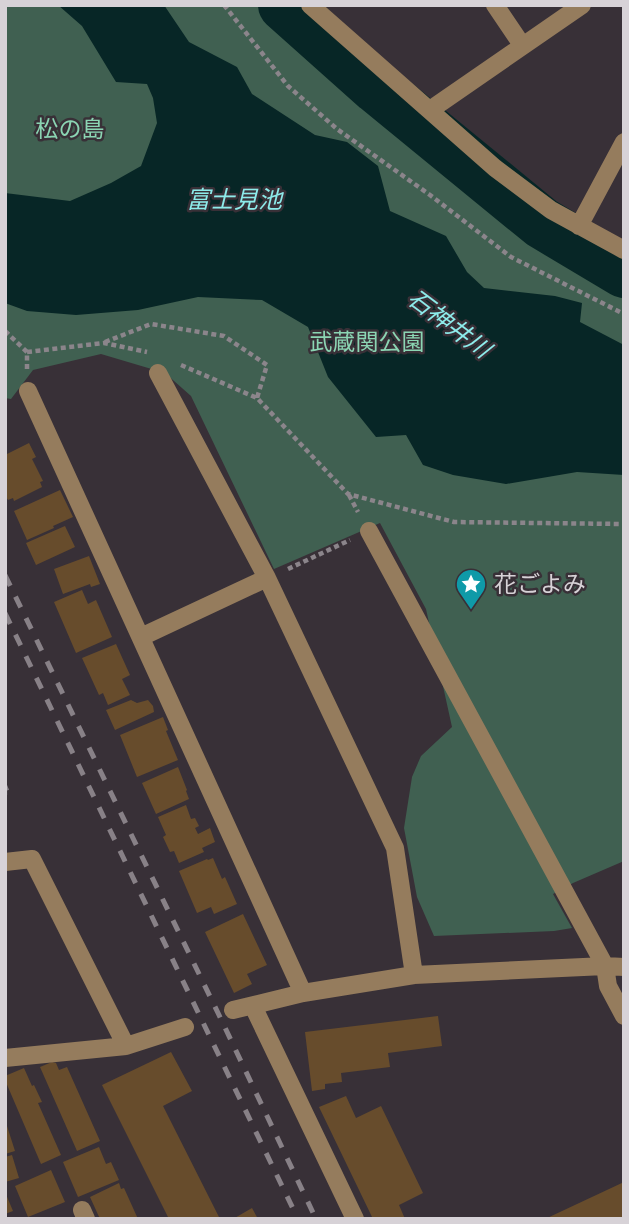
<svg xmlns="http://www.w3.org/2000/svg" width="629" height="1224" font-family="'Sofia Sans Condensed','Noto Sans JP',sans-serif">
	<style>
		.green { fill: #406051 }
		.water { fill: #072626 }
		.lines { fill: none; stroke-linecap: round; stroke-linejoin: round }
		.river { stroke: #072626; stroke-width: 52 }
		.building { fill: #674c2c }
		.path { stroke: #8b858b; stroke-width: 4.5; stroke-dasharray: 5 3.5; stroke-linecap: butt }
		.minor { stroke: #957c5d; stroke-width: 18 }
		.rail { stroke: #888187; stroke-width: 5; stroke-dasharray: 12 12; stroke-linecap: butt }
		.labels { text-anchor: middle; stroke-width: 5; stroke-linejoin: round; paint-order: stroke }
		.park-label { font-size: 23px; fill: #8bd5b3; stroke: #383037 }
		.poi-label { font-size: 23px; fill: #d7d2d7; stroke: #383037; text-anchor: start }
		.water-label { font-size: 24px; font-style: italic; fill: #8debea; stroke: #383037 }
	</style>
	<rect width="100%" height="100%" fill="#383037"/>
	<!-- green -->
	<path class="green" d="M5 5H276L286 21 380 106 550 241 624 281V861L573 883 553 894 572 928 554 931 434 936 417 897 404 828 412 777 421 756 452 727 426 609 380 523 274 569 191 396 165 373 101 354 33 370 11 399 5 398Z"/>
	<!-- water -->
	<path class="water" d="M58 5H164L189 42 237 67 252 94 315 135 347 142 378 166 390 211 446 236 467 272 484 288 555 296 582 303 580 322 624 345V475L577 472 506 484 453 475 423 465 406 435 376 437 328 377 308 327 262 300 198 297 138 310 76 315 27 311 5 303V193L70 201 111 183 141 166 157 123 153 98 147 84 116 82 82 26Z"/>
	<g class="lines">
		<!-- river -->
		<path class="river" d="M284 5 377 88 542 223 624 272"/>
	</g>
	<!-- building -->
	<path class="building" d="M29 443 36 457 32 459 43 481 40 482 42 487 14 501 13 498 8 500 5 495V455Z
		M60 490 73 517 53 526 54 528 27 540 14 511Z
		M65 526 75 547 36 565 26 543Z
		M89 556 100 584 91 587 90 584 63 594 54 569Z
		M82 590 88 604 96 600 112 637 76 653 54 602Z
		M116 644 130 675 122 679 130 695 108 705 103 693 99 695 82 658Z
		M131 700 137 703 148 700 153 706 154 712 115 730 106 710Z
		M163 717 168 730 166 731 178 760 137 777 120 735Z
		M178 767 187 790 186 791 189 799 156 814 142 783Z
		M186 805 191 819 195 818 199 826 195 828 198 834 210 828 215 842 202 848 204 852 179 863 174 851 170 852 163 837 166 835 158 817Z
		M213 858 222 879 225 877 237 904 214 914 211 907 197 913 179 871 207 859 208 860Z
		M243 914 267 965 247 974 252 984 234 993 205 932Z
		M438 1016 442 1046 388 1053 390 1067 341 1073 342 1082 325 1084V1089L312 1091 305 1032Z
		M171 1052 192 1091 163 1106 220 1219H169L102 1085Z
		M52 1062 56 1063 59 1070 67 1067 100 1141 77 1151 40 1067Z
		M24 1068 32 1086 34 1085 42 1102 38 1103 61 1155 41 1164 5 1080V1076Z
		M346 1096 356 1118 381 1106 423 1193 399 1205 405 1219H373L319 1107Z
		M7 1126 15 1151 5 1154V1127Z
		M99 1147 106 1164 111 1162 119 1180 78 1197 63 1162Z
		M12 1155 19 1178 5 1182V1157Z
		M51 1170 65 1202 28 1217 15 1186Z
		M624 1182V1219H545Z
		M119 1183 121 1189 124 1188 138 1219H100L90 1197Z
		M5 1192 13 1211 5 1214Z
		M252 1208 258 1219H233Z"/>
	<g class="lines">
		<!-- path -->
		<path class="path" d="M224 5 288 86 337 129 430 195 511 257 624 314
			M5 331 27 352V370
			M105 342 151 324 224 336 267 365 257 398
			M27 352 104 343 147 352
			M181 365 257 398 348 494 454 522 624 524
			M349 495 358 512
			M288 569 350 540
			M5 786 8 793H5"/>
		<!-- minor -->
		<path class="minor" d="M310 5 495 168 551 210 624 250
			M495 5 522 45
			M430 110 582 5
			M579 226 624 142
			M158 373 267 578 395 848 414 975
			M28 391 303 993
			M369 531 605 966 608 986 624 1016
			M141 637 267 578
			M5 862 32 859 126 1046
			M253 1006 355 1219
			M233 1010 303 993 414 975 605 966 624 967
			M5 1058 126 1046 185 1027
			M82 1210 86 1219"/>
		<!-- rail -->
		<path class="rail" d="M5 575 219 1015 316 1219
			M5 613 298 1219"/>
	</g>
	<!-- icons -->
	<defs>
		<g id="sight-pin" transform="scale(1.575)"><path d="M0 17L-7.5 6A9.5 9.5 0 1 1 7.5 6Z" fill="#0f9aa8" stroke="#383037"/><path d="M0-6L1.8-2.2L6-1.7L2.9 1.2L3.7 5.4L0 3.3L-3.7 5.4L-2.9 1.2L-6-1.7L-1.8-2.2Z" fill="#fff"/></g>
	</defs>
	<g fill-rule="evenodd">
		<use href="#sight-pin" x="471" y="584"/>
	</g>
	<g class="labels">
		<!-- park labels -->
		<g class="park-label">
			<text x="70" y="137">松の島</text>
			<text x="367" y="350">武蔵関公園</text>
		</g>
		<!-- poi labels -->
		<g class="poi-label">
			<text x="494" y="592">花ごよみ</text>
		</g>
		<!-- water labels -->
		<g class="water-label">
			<text x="234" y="208">富士見池</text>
			<text transform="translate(449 324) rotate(37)" y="8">石神井川</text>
		</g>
	</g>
	<!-- border -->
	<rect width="629" height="1224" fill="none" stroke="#d7d2d7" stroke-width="14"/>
</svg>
